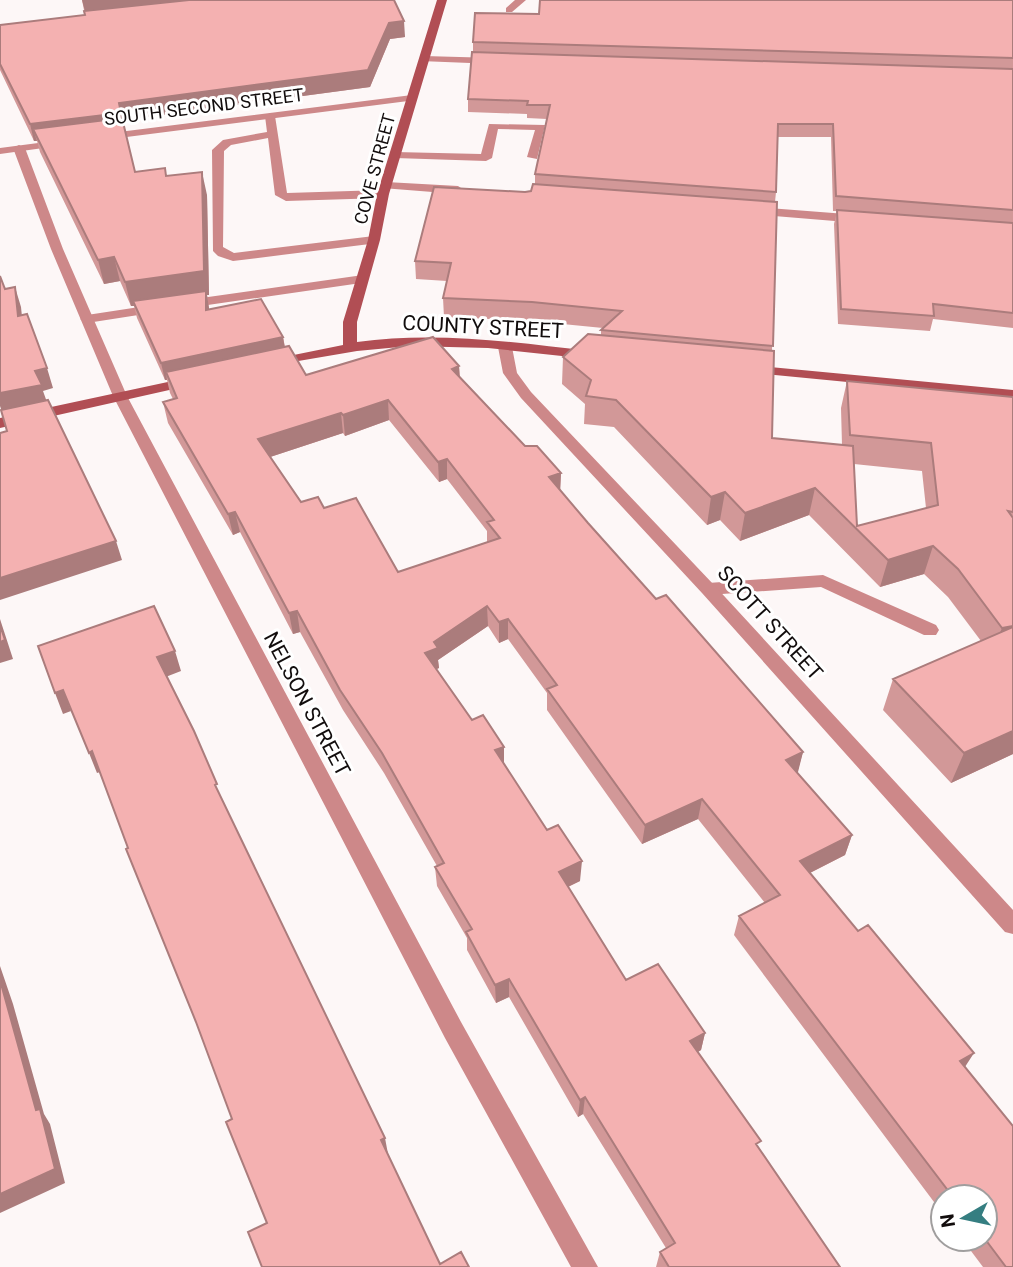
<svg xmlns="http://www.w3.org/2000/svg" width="1013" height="1267" font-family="Roboto,sans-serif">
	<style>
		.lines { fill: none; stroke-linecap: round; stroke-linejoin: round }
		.service { fill: #cd8889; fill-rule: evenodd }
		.minor { fill: #cd8889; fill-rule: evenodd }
		.tertiary { fill: #cd8889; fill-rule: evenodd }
		.secondary { fill: #b14e54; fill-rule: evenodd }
		.wall { fill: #d29898; fill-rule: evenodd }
		.shaded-wall { fill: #ab7c7c }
		.building { fill: #f4b1b1; stroke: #ab7c7c; stroke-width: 2; fill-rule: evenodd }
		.labels { text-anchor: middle; stroke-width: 6; stroke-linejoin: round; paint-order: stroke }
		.far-street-label { font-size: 18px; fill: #120d0d; stroke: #fff }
		.street-label { font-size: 21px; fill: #120d0d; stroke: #fff }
	</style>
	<rect width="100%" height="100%" fill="#fdf7f7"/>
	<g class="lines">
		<!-- service -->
		<path class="service" d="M515 0H526L512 12H506V8Z
			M270 113 275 116 287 193 383 190 389 194 383 198 286 201 275 195 268 138 231 145 224 151 223 247 234 253 374 236 378 237V243L233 261 218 256 213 251 212 150 223 140 267 132 265 116Z
			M489 124 545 125 537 159 527 157 535 130 498 129 492 158 486 161 395 158 389 155 395 152 481 154Z
			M363 275 368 276V282L187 308 180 304 187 300Z
			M159 304 164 305V311L87 323 80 319 87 315Z
			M823 575 936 625 939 630 936 635H924L821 587 708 595 700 589 708 583Z"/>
		<!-- minor -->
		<path class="minor" d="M424 56 495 58 500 61 495 64 420 61V57Z
			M19 145 25 148 63 249 127 396 461 1022 598 1267H571L445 1038 113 396 51 249 13 148Z
			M386 182 458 186 464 190 458 194 382 188 380 186Z
			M755 207 859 215 865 219 859 223 751 214 749 211Z
			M505 343 512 347 517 373 531 392 714 585 1013 910V934L1005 932 702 593 521 398 503 373 498 347Z"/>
		<!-- tertiary -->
		<path class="tertiary" d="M412 95 417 98 416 100 103 140 97 137 103 134Z
			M61 140 65 141V145L0 154V148Z"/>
		<!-- secondary -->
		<path class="secondary" d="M437 0H447L389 194 380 240 357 322V342C435 331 512 342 590 351L597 355 590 359 488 348 410 346 357 351 269 366V360L343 345V322L368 240 377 194Z
			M750 365 1013 390V398L745 372 743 369Z
			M191 377 196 378V384L0 428V418Z"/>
	</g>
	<!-- wall -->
	<path class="wall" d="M82 0 396 6 405 37 390 39 370 87 123 120 135 172 166 176 207 195 209 295H207L209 309 283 337 285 347 306 375 459 366 460 377 525 446 561 473 560 490 588 523 656 599 803 752 797 773 852 835 845 855 810 873 965 1067 1013 1267H983L962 1239H985V1197H943V1214L734 935 739 916 765 903 698 819 642 844 547 710V693L508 639 499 643 488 626 438 660 439 668 436 669 472 720 504 747V764L580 881 568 887 626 980 705 1033 701 1050 698 1052 758 1147 840 1267H656L660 1252 666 1248 583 1114 578 1117 509 997 496 1003 467 950V938L437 886 435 867 437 866 384 773 343 710 300 632 293 634 240 532 233 535 168 423 163 402 173 399 170 393 167 380H165L137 318 134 306H131L120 281 104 284 40 152 37 141H34L0 70V25L85 15ZM389 420 439 482 447 479 487 531V542L398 572 324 508 301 502 270 457 343 433 345 436Z
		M1013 0V328L933 319 930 331 838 324 834 224 837 211H833L831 137H778L776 192 775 202 772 351V438L842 445 841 408 847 381 1013 397V754L951 783 883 710 893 679 981 641 948 597 924 574 880 587 809 515 740 541 720 520 707 525 614 427 584 424 585 404 562 384 563 357 601 335V330L603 328 532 321 444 317 443 298 447 281 416 279 415 261 525 192 531 191 535 184V174L547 119 527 118V114L468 112V99L473 52V42L539 14ZM854 464 922 471 926 508 857 526Z"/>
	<!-- shaded-wall -->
	<path class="shaded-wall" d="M82 0H232L86 15Z
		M404 21 405 37 390 39 370 87 122 120 33 129 37 141H34L30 124 119 103 389 23Z
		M202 172 207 195 209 295H207L209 308 210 327 133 301 134 306H131L125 282Z
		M114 257 120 281 104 284 98 260Z
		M15 287 21 307 24 336 18 316Z
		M283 337 286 355 166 372 167 380H165L161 363Z
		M459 366 460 387 452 369Z
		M47 368 53 388 43 391 48 405 3 415 0 406V393L35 371Z
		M388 400 389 420 345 436 343 415Z
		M341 413 343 433 261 460 258 439Z
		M447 459V479L439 482 438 462Z
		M561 473 560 494 549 477Z
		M815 488 809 515 740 541 745 513Z
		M725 492 720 520 707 525 711 497Z
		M235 512 240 532 233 535 228 514Z
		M116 541 122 560 0 600V578Z
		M933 546 924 574 880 587 888 560Z
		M487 606 488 626 438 660 439 668 426 674 425 653 434 642Z
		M297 611 300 632 293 634 289 613Z
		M0 619 13 659 0 663Z
		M508 619V639L499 643V622Z
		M1013 626V651L991 655 1002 628Z
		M175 651 181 671 163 678 157 657Z
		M63 690 71 711 63 714 55 693Z
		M1013 731V754L951 783 964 753Z
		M504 747V767L495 750Z
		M92 751 100 772 97 773 89 753Z
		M803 752 798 772 780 780 786 760Z
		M702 799 698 819 642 844 645 825Z
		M852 835 845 855 794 881 800 861Z
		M582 861 580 881 557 892 559 872Z
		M0 966 13 1004 44 1114 50 1124 65 1183 0 1213V1194L36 1110 0 980Z
		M509 979V997L496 1003 495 985Z
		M705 1033 701 1050 686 1059 690 1041Z
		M974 1053 963 1070 960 1061Z
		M585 1097 583 1114 578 1117 580 1100Z
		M385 1138 388 1154 381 1140Z"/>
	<!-- building -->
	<path class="building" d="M189 0H394L404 21 389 23 368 70 119 103 121 113 30 124 0 64V25L85 15 84 11Z
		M540 0H1013V58L473 42 475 13 539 14Z
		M472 52 1013 69V210L836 196 833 124H778L776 192 535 174 550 105H527L528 101 468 99Z
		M122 118 135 172 165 168 166 176 202 172 204 271 125 282 114 257 98 260 33 129Z
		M533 184 777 202 773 346 601 330 622 311 532 302 443 298 451 263 415 261 434 187 525 192 531 191Z
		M837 210 1013 223V313L933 304 934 316 841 309Z
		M0 276 5 289 15 287 18 316 27 314 47 368 35 371 42 385 0 393Z
		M206 291V310L261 299 283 337 161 363 133 301Z
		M588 334 774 351 772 438 853 446 857 526 938 505 931 443 850 435 847 381 1013 397V512L1008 511 1013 518V626L1002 628 958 569 933 546 888 560 815 488 745 513 725 492 711 497 616 400 586 396 591 380 563 357Z
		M433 337 459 366 452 369 525 446H537L561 473 549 477 588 523 656 599 666 595 803 752 786 760 852 835 800 861 858 931 868 925 974 1053 960 1061 1013 1126V1267H1006L985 1239V1197H953L739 916 780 895 702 799 645 825 547 689 557 685 508 619 499 622 487 606 434 642 438 648 425 653 472 720 483 715 504 747 495 750 547 830 558 825 582 861 559 872 626 980 658 964 705 1033 690 1041 761 1141 756 1144 840 1267H669L660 1252 675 1243 585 1097 580 1100 509 979 495 985 466 932 472 929 435 867 444 863 382 753 340 690 297 611 289 613 235 512 228 514 163 402 177 398 166 372 289 346 306 375ZM388 400 438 462 447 459 494 520 487 522 500 538 398 572 356 498 324 508 318 497 301 502 258 439 341 413 343 415Z
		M48 400 116 541 0 578V433L7 431 1 410Z
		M154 606 175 651 157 657 194 731 217 784 215 785 385 1138 381 1140 440 1264 461 1252 469 1267H262L248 1232 267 1223 226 1122 232 1119 196 1022 126 849 128 848 92 751 89 753 63 690 55 693 38 646Z
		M0 625 5 640 0 642Z
		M1013 627V731L964 753 893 679Z
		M0 980 36 1110 40 1109 55 1169 0 1194Z"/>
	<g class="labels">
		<!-- far-street labels -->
		<g class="far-street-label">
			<text transform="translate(204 107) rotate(-7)" y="6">SOUTH SECOND STREET</text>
			<text transform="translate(375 169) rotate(-75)" y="6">COVE STREET</text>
		</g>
		<!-- street labels -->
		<g class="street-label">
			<text transform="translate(483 327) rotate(3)" y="7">COUNTY STREET</text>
			<text transform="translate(770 623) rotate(48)" y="7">SCOTT STREET</text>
			<text transform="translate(307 704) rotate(62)" y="7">NELSON STREET</text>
		</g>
	</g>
	<!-- north arrow -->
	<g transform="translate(964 1218) rotate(261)"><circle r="33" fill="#ffffff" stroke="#a09e9e" stroke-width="2"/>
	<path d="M0-5L12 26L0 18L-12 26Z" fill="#357e81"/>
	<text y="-10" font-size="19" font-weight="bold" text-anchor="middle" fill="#120d0d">N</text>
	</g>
</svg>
